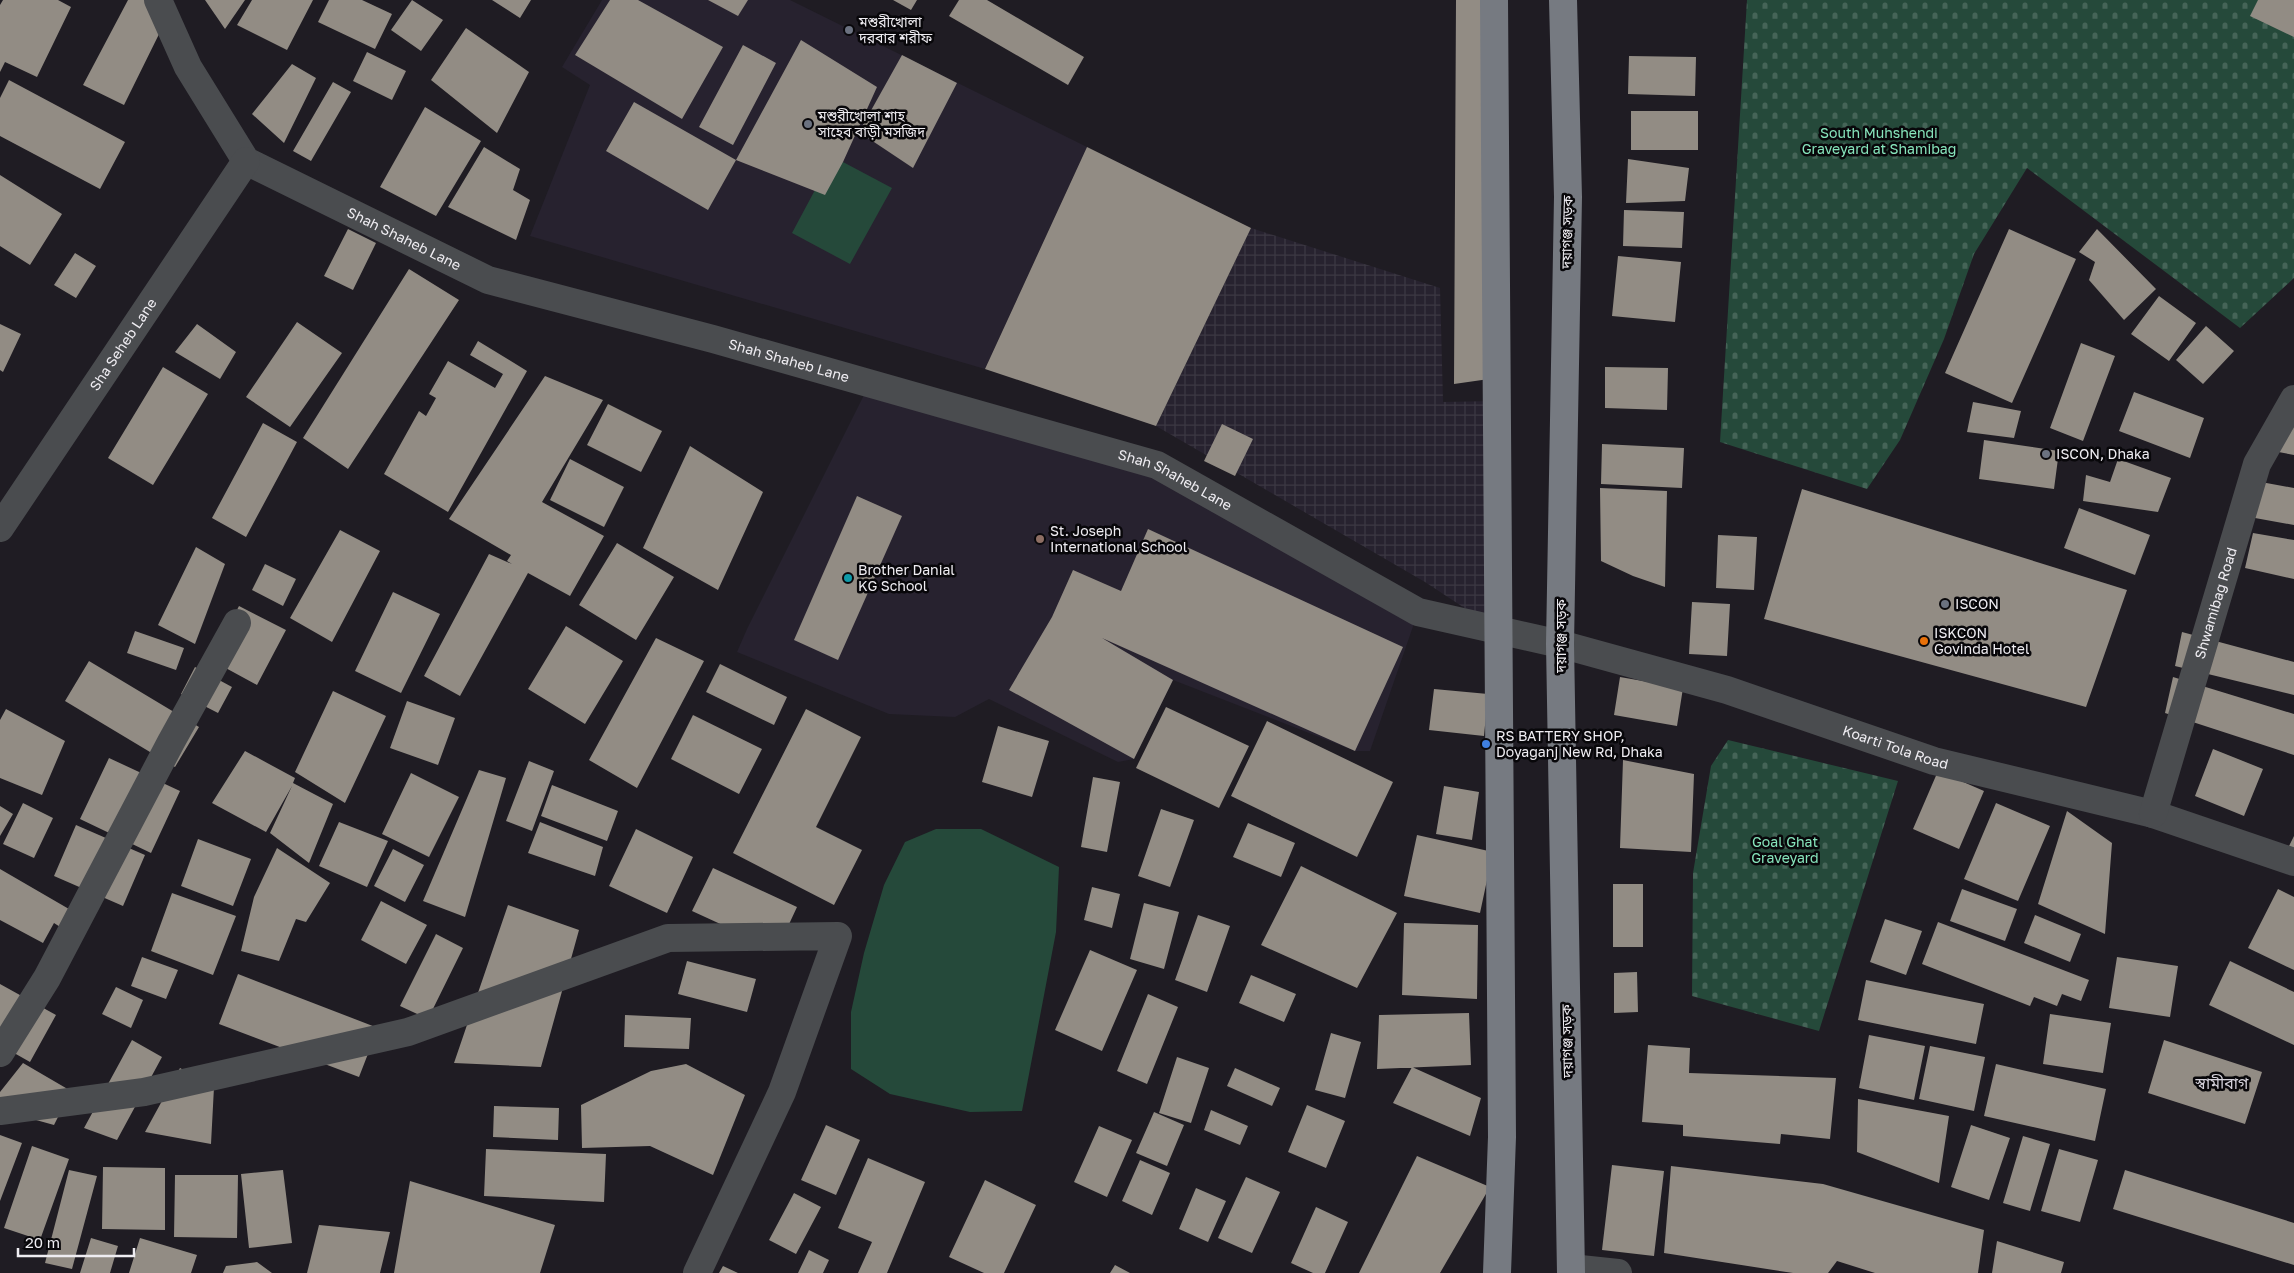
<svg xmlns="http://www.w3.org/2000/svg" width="2294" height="1273" font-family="'Golos Text','Noto Sans Bengali',sans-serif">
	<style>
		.industrial { fill: url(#industrial-grid) }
		.built { fill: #27222f }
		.green { fill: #25493a }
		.cemetery { fill: url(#cemetery-stones) }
		.building { fill: #928c84 }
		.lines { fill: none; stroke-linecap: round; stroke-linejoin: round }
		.minor { stroke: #4a4c4f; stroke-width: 28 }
		.major { stroke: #767a81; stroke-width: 28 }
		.worship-dot { fill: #6b7280; stroke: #08070a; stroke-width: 2 }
		.education-dot { fill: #8d6e63; stroke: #08070a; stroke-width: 2 }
		.culture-dot { fill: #0f9aa8; stroke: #08070a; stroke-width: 2 }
		.food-dot { fill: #e8710a; stroke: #08070a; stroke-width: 2 }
		.shop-dot { fill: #3f7fe0; stroke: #08070a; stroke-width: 2 }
		.labels { text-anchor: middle; stroke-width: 5; stroke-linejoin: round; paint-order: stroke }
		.poi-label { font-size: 14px; fill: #efedf2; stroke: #08070a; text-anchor: start }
		.park-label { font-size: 14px; fill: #87e5bc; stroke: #08070a }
		.street-label { font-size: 14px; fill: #efedf2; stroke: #08070a }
		.quarter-label { font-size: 16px; fill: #d5d2db; stroke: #08070a }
	</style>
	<defs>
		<pattern id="industrial-grid" width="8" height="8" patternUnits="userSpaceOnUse" patternTransform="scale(1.25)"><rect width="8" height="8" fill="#27222f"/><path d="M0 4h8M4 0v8" fill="none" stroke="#3c3843"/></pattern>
		<pattern id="cemetery-stones" width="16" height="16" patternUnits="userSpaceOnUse" patternTransform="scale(1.25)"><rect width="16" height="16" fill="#25493a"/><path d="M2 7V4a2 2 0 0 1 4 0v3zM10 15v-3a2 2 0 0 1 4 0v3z" fill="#456457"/></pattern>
	</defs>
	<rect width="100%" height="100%" fill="#1f1c23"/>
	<!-- industrial -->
	<path class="industrial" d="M1251 228 1440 288 1443 402 1496 401 1498 630 1425 582 1156 426Z"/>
	<!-- built -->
	<path class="built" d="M602 0H790L1087 147 985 369 530 236 590 85 562 67Z
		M870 383 1157 465 1418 612 1370 751H1355L1173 680 1134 759 1118 762 989 699 955 717 889 714 737 652 747 629Z"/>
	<!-- green -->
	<path class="green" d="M843 162 892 188 850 264 792 233 815 190Z
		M936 829H981L1059 867 1056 932 1022 1111 970 1112 890 1094 851 1069V1012L864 953 884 885 905 842Z"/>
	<!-- cemetery -->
	<path class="cemetery" d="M1747 0H2294V278L2240 328 2027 168 1974 254 1944 339 1900 440 1867 489 1720 442Z
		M1728 740 1898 781 1819 1031 1692 996 1693 873 1711 766Z"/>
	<!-- building -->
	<path class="building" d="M3 0H58L71 7 37 77 5 62 0 72V5Z
		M128 0H151L164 24 124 105 83 85Z
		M205 0H245L225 29Z
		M252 0H313L287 50 237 25Z
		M329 0H362L392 14 375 49 318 22Z
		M412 0 443 20 421 51 391 30Z
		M492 0H531L520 18Z
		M610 0H638L723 47 682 119 575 55Z
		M708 0H748L738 16Z
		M893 0H917L911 10Z
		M959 0H987L1084 57 1068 85 949 16Z
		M1456 0H1494L1496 378 1454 384Z
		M2258 0H2294V37L2250 16Z
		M466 28 529 72 497 133 431 80Z
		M801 40 877 87 843 162 825 195 736 160Z
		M743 45 776 63 733 145 699 127Z
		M367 52 406 71 392 100 353 81Z
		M902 55 957 83 913 168 859 132Z
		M1629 56 1696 57 1695 96 1628 94Z
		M292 64 316 78 284 143 252 114Z
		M9 80 125 142 100 189 0 136V98Z
		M333 82 351 92 311 161 293 151Z
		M634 102 736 160 708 210 606 151Z
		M425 107 481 141 436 216 380 187Z
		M1631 111H1698V150H1631Z
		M484 147 520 169 513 190 530 200 516 240 448 207Z
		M1087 147 1251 228 1156 426 985 369Z
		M1628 159 1689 168 1685 201 1626 203Z
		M0 175 62 214 30 265 0 246Z
		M1624 210 1684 212 1682 248 1623 246Z
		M348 229 376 243 353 290 324 276Z
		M2009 229 2076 259 2012 403 1945 373Z
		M2097 229 2156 289 2124 320 2089 280 2095 262 2079 252Z
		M75 253 96 266 76 298 54 285Z
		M1618 256 1681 262 1675 322 1612 316Z
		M409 269 459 300 348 469 303 438Z
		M2159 296 2196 323 2169 361 2131 334Z
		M297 322 342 353 290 427 246 397Z
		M0 324 21 334 3 372 0 370Z
		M197 324 236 352 220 379 175 352Z
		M2206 326 2234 351 2203 384 2176 360Z
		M478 341 527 371 448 512 384 474 419 411 426 416 436 398 429 394 448 361 495 388 503 374 470 355Z
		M2081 343 2115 356 2083 441 2050 428Z
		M163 367 208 394 153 485 108 458Z
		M1605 367 1668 368 1667 410 1605 408Z
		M545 376 603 400 542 502 604 536 570 596 528 573 460 696 424 676 489 554 512 564 507 561 511 555 449 519Z
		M2134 392 2204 418 2190 458 2119 431Z
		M1973 402 2021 411 2014 438 1967 432Z
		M608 404 662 431 641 472 587 445Z
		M2294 417V455L2273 451Z
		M263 423 297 442 246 537 212 518Z
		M1222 424 1253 439 1235 476 1204 461Z
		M1984 440 2059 451 2054 489 1979 479Z
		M1602 444 1684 448 1682 488 1601 484Z
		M690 446 763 492 718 590 643 548Z
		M570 459 624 487 604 527 550 500Z
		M2118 459 2171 478 2158 512 2083 501 2086 475 2110 482Z
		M2261 482 2294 488V525L2255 518Z
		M1600 488 1667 491 1665 587 1633 576 1601 561Z
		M1802 489 2127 590 2086 707 1764 619Z
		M857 496 902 516 838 660 794 640Z
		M2079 508 2150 535 2135 575 2064 548Z
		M1148 529 1403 647 1355 751 1102 638 1173 680 1134 759 1009 690 1052 617 1073 570 1121 591Z
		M340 530 380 551 332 642 290 618Z
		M2253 533 2294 540V579L2245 568Z
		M1718 535 1757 537 1754 590 1716 588Z
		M617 543 674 577 636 640 579 605Z
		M196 547 225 564 195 644 158 625Z
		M265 564 296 579 283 606 252 590Z
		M393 592 440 614 401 693 355 671Z
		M1692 602 1730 604 1727 656 1689 654Z
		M239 606 286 630 257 685 211 660Z
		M566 626 623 661 585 724 528 689Z
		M135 631 184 648 176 670 127 653Z
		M2182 632 2294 662V695L2175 666Z
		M656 638 704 661 637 788 589 760Z
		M89 661 199 727 175 767 65 701Z
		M720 664 787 697 774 725 706 692Z
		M195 667 232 687 218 713 181 694Z
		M1620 677 1683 688 1677 726 1614 715Z
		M2173 677 2294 714V755L2165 713Z
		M1434 689 1488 694 1484 736 1429 730Z
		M333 691 386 716 345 803 295 772Z
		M407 701 455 718 438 765 390 748Z
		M1166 707 1249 746 1219 808 1136 768Z
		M6 709 65 741 42 795 0 778V720Z
		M806 709 861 737 816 827 862 850 834 905 733 853Z
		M693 715 762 749 739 794 671 759Z
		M1267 721 1393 782 1357 857 1231 796Z
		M998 726 1049 741 1032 797 982 782Z
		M2213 749 2263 769 2244 816 2195 796Z
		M245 751 295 778 293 783 333 804 309 863 270 833 292 786 266 832 212 803Z
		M109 758 180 791 151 853 80 819Z
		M1623 760 1694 774 1691 852 1620 848Z
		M529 761 554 771 532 831 506 821Z
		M479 770 506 778 465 917 423 901Z
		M1938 771 1984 791 1959 849 1913 829Z
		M411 773 459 797 429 857 382 834Z
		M1093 777 1120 782 1107 852 1081 847Z
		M552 785 618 811 607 841 541 816Z
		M1444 786 1479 792 1472 840 1436 834Z
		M23 803 53 818 34 858 3 844Z
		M1996 803 2050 826 2018 901 1964 879Z
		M0 806 13 814 0 836Z
		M1161 809 1194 820 1170 887 1138 876Z
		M2067 811 2112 843 2105 934 2038 904Z
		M339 822 388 841 367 887 319 866Z
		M540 822 603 847 595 876 528 853Z
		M1248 823 1295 843 1281 877 1233 857Z
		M76 825 145 855 123 906 54 876Z
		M636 829 693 857 667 913 609 886Z
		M1417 835 1493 852 1480 913 1404 896Z
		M2294 836V849L2289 846Z
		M198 839 251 859 233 906 181 886Z
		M277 848 330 883 306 922 296 919 279 961 241 951 254 897Z
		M393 849 424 865 405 902 374 886Z
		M1301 866 1397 913 1357 988 1261 945Z
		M713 868 797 907 777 950 692 911Z
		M0 869 81 916 71 934 54 923 43 943 0 920Z
		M1613 884H1643V947H1613Z
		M1092 887 1120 894 1112 928 1084 920Z
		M1962 889 2017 909 2005 941 1950 921Z
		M2278 889 2294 897V970L2248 948Z
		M172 893 236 916 213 975 151 951Z
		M381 901 427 925 406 964 361 940Z
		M1144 903 1179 912 1164 969 1130 959Z
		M508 905 579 930 541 1067 454 1063Z
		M1198 915 1230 926 1207 992 1175 980Z
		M2035 915 2081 934 2070 962 2024 943Z
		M1885 919 1922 931 1906 975 1870 962Z
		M1938 922 2089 980 2081 1001 2062 994 2057 1006 2034 997 2030 1006 1922 964Z
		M1404 923 1478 925 1477 999 1402 995Z
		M436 934 463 948 428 1019 400 1006Z
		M1090 950 1137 970 1102 1051 1055 1030Z
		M142 957 178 970 166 999 131 986Z
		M2117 957 2178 966 2170 1017 2109 1008Z
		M687 961 756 979 747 1012 678 994Z
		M2230 961 2294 992V1045L2209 1005Z
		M1637 972 1638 1012 1614 1013V973Z
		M238 974 378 1028 359 1077 219 1024Z
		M1251 975 1296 994 1284 1022 1239 1003Z
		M1866 980 1984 1004 1976 1044 1858 1020Z
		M0 984 56 1015 30 1062 0 1045Z
		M116 987 143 1000 131 1028 102 1014Z
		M1148 994 1178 1007 1147 1084 1117 1071Z
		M1469 1013 1471 1065 1377 1069 1379 1015Z
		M2050 1014 2111 1023 2103 1073 2043 1064Z
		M625 1015 691 1018 689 1049 624 1047Z
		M1331 1033 1361 1042 1345 1098 1315 1090Z
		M1869 1035 1925 1046 1914 1100 1859 1088Z
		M132 1040 162 1057 117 1140 84 1128Z
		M2164 1040 2262 1072 2245 1124 2148 1093Z
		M1648 1045 1690 1048 1689 1073 1836 1078 1830 1139 1781 1134 1780 1144 1683 1136V1125L1642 1122Z
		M1930 1046 1985 1057 1974 1111 1919 1099Z
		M1177 1057 1209 1068 1191 1123 1159 1113Z
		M23 1063 71 1091 54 1125 0 1110V1092Z
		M686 1064 745 1095 713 1175 650 1146 582 1148 581 1105 651 1071Z
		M1996 1064 2106 1089 2095 1141 1984 1116Z
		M1412 1067 1481 1098 1470 1136 1393 1103Z
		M180 1068 214 1087 211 1144 145 1132Z
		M1235 1068 1280 1088 1272 1106 1227 1086Z
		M1858 1099 1949 1116 1939 1183 1857 1152Z
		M1307 1105 1345 1121 1326 1168 1288 1152Z
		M494 1106 559 1108 558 1140 493 1137Z
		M1211 1110 1248 1126 1240 1145 1204 1130Z
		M1154 1112 1184 1125 1167 1166 1136 1153Z
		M826 1125 860 1140 836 1195 801 1180Z
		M1971 1125 2010 1138 1989 1200 1951 1187Z
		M1099 1126 1132 1140 1107 1197 1074 1182Z
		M0 1135 22 1143 0 1201Z
		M2023 1136 2050 1144 2030 1211 2003 1203Z
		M32 1146 69 1159 40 1240 4 1228Z
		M486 1149 606 1154 604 1202 484 1196Z
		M2059 1149 2098 1160 2080 1222 2041 1211Z
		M1417 1156 1490 1187 1440 1273H1359Z
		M868 1158 925 1182 887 1273H858L872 1242 838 1228Z
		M1140 1160 1170 1173 1152 1215 1122 1201Z
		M1612 1165 1664 1171 1654 1256 1602 1250Z
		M1671 1166 1823 1184 1984 1230 1978 1273H1875L1837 1261 1828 1273H1793L1664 1253Z
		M103 1167 165 1168V1230L102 1229Z
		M69 1170 97 1176 72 1269 45 1263Z
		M283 1170 292 1243 249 1248 241 1174Z
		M2125 1170 2294 1223V1265L2113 1209Z
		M175 1175H238L237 1238 174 1237Z
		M1246 1177 1280 1192 1252 1253 1218 1238Z
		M985 1180 1036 1205 1004 1273H984L949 1257Z
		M410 1181 555 1225 540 1273H394Z
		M1196 1188 1226 1201 1208 1242 1179 1229Z
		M794 1193 821 1207 796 1254 769 1240Z
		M1316 1207 1348 1222 1325 1273H1313L1291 1263Z
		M319 1225 390 1232 380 1273H307Z
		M91 1238 118 1246 110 1273H80Z
		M140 1238 197 1255 191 1273H129Z
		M1997 1241 2064 1262 2061 1273H1992Z
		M809 1250 829 1260 823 1273H798Z
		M257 1262 272 1273H223L226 1266Z
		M1115 1265 1130 1273H1110Z
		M723 1266 738 1273H719Z"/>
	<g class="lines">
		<!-- minor -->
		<g class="minor">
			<path id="s1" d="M158 0 188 67 246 161 488 280 713 339 1157 465 1418 612 1560 644 1727 690 1934 761 2153 814 2294 862"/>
			<path id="s2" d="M0 528 246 161"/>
			<path id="s3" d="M2153 814 2257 464 2294 399"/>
			<path d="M0 1053 47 978 171 742 237 623"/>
			<path d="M0 1111 144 1092 408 1032 668 938 838 936 782 1092 697 1273"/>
			<path d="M1571 1268 1618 1273"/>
		</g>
		<!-- major -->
		<path class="major" d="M1494 0 1502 1137 1497 1273
			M1563 0 1568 197 1560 644 1571 1273"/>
	</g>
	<!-- markers -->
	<g class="worship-dot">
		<circle cx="849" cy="30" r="5"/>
		<circle cx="808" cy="124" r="5"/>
		<circle cx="2046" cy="454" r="5"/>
		<circle cx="1945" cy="604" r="5"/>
	</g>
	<circle class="education-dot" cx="1040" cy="539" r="5"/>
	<circle class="culture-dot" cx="848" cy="578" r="5"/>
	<circle class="food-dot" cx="1924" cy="641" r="5"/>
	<circle class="shop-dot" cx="1486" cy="744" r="5"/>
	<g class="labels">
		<!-- poi labels -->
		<g class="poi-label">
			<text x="859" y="27">মশুরীখোলা<tspan x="859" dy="16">দরবার শরীফ</tspan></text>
			<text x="818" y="121">মশুরীখোলা শাহ<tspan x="818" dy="16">সাহেব বাড়ী মসজিদ</tspan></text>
			<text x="2056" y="459">ISCON, Dhaka</text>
			<text x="1050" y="536">St. Joseph<tspan x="1050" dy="16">International School</tspan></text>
			<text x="858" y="575">Brother Danial<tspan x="858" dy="16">KG School</tspan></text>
			<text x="1955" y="609">ISCON</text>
			<text x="1934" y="638">ISKCON<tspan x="1934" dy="16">Govinda Hotel</tspan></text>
			<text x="1496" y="741">RS BATTERY SHOP,<tspan x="1496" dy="16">Doyaganj New Rd, Dhaka</tspan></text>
		</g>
		<!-- park labels -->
		<g class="park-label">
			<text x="1879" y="138">South Muhshendi<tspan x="1879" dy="16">Graveyard at Shamibag</tspan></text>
			<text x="1785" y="847">Goal Ghat<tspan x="1785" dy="16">Graveyard</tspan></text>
		</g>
		<!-- street labels -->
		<g class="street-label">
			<text transform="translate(1567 232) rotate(-89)" y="5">দয়াগঞ্জ সড়ক</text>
			<text dy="5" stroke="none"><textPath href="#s1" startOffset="360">Shah Shaheb Lane</textPath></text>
			<text dy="5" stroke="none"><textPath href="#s2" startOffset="221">Sha Seheb Lane</textPath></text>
			<text dy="5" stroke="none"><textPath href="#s1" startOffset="765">Shah Shaheb Lane</textPath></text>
			<text dy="5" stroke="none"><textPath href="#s1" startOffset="1170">Shah Shaheb Lane</textPath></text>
			<text dy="5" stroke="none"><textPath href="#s3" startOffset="220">Shwamibag Road</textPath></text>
			<text transform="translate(1561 636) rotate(-90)" y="5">দয়াগঞ্জ সড়ক</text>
			<text dy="5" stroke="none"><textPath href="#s1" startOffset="1944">Koarti Tola Road</textPath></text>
			<text transform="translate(1567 1041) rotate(-91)" y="5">দয়াগঞ্জ সড়ক</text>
		</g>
		<!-- quarter labels -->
		<g class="quarter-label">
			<text x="2222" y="1089">স্বামীবাগ</text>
		</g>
	</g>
	<!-- scale -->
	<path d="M18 1248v8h116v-8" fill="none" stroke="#efedf2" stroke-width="2.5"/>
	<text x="25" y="1248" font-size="15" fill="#efedf2" stroke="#08070a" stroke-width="4" paint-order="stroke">20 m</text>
</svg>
